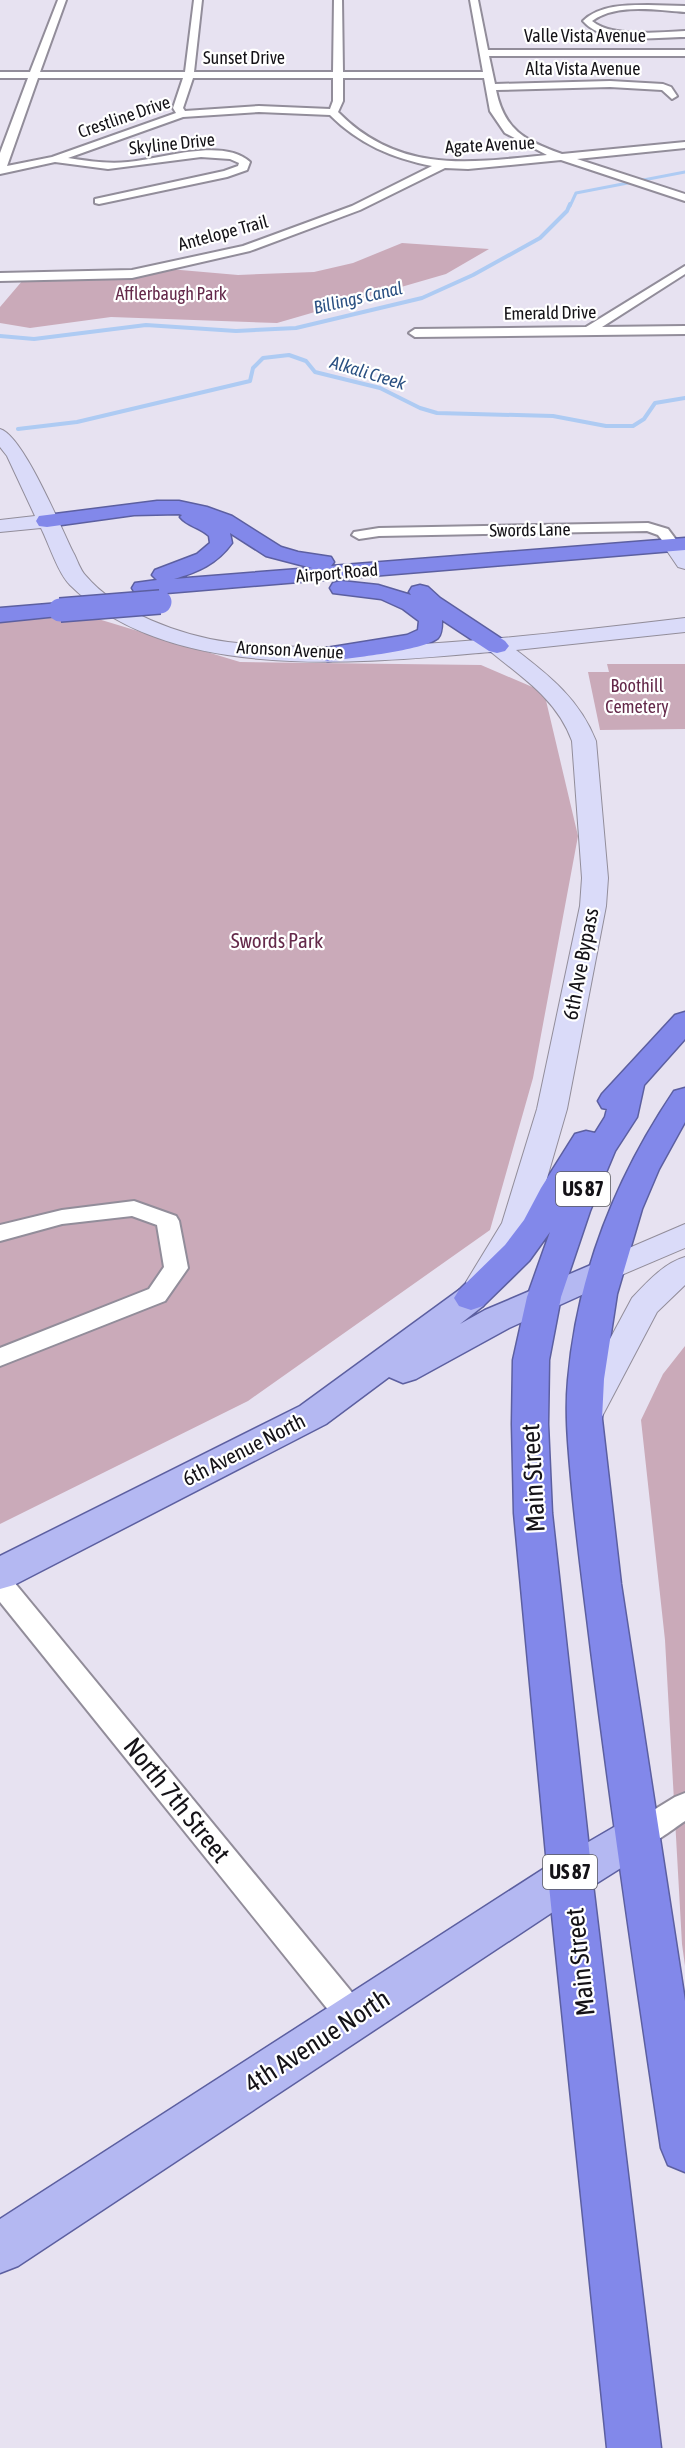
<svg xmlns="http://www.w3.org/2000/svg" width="685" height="2448" font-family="'Asap Condensed',sans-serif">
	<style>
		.green { fill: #caaab9 }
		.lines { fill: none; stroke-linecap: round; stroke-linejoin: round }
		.stream-far1 { stroke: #aecbf3; stroke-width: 3 }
		.stream { stroke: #aecbf3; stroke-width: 4 }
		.street-casing { stroke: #928d9a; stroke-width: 4 }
		.secondary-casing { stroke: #928d9a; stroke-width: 2 }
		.primary-casing { stroke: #5c5fa0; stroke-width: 3 }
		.highway-casing { stroke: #5c5fa0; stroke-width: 3 }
		.street { fill: #fff; fill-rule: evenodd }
		.secondary { fill: #dadbf9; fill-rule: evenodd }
		.primary { fill: #b4b8f2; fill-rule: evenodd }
		.highway { fill: #8288ea; fill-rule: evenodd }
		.highway-bridge-casing { stroke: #5c5fa0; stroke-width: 26; stroke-linecap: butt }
		.highway-bridge { stroke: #8288ea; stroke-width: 23 }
		.labels { text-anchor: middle; stroke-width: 4.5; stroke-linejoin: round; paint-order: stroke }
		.far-street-label { font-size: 18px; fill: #141217; stroke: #fff }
		.far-park-label { font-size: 18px; fill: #64294a; stroke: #fff }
		.far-water-label { font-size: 18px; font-style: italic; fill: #2a5082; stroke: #fff }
		.shield { fill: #fff; stroke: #5a595d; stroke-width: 1.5 }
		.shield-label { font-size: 20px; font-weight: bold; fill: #141217 }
		.park-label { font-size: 21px; fill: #64294a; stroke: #fff }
		.street-label { font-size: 21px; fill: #141217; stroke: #fff }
		.near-street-label { font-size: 26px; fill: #141217; stroke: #fff }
	</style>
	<rect width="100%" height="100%" fill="#e7e2f1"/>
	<!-- green -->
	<path class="green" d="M402 243 489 249 446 274 277 323 111 317 30 328 0 323V307L23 280 127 278 169 269 238 275 314 272 353 263Z
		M85 615 240 662 481 665 544 692 578 836 533 1078 490 1230 248 1401 0 1524V622Z
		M607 664H685V729L600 730 588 672H609Z
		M685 1346V1966L682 1944 665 1640 641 1420 663 1374Z"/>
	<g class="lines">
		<!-- stream-far1 -->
		<path class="stream-far1" d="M570 206 576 193 685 172"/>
		<!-- stream -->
		<path class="stream" d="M0 336 34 339 146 325 236 331 296 328 422 298 473 275 540 238 567 211 570 204
			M18 429 77 422 250 381 253 368 263 358 289 355 306 361 315 372 380 388 420 408 437 413 553 416 606 426H633L644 419 655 403 685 398"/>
		<!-- street casing -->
		<g class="street-casing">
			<path id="street" d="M58 0H66L40 72H185L194 0H202L194 72H333L334 0H342L343 72H483L470 0H478L488 50H685V56H489L495 84 610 81 663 84 671 87 677 96 672 99 662 90 610 87 496 90C504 130 525 141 562 154L685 142V148L577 159 685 194V201L561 160 468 169 445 168 360 210 250 251 132 278 0 281V273L132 270 243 246 352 206 432 166C392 158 359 144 330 115L259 112 183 117 68 158C88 161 107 164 128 162 161 159 223 137 250 162L247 170 227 177 99 204 95 203V199L224 171 238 166 239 163 230 159 201 157 108 169 55 162 0 174V153L28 78H0V72H30ZM38 78H183L173 108 176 113 52 157 7 166ZM193 78H333V101L330 109 259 106 185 111 183 108ZM343 78H484L490 111 505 133 547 155C468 163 399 174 338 112L343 101Z
				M648 5 685 6V12C657 10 616 3 592 21 612 38 660 32 685 31V37C655 37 605 46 583 21 599 5 626 5 648 5Z
				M685 266V274L602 327 685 326V334L415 337 409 333 415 329 586 327Z
				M648 523 668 529 680 545 678 548H668L658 535 647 531 379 536 359 539 352 535 354 532 379 528Z
				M134 1201 176 1216 179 1221 188 1268 165 1301 0 1366V1348L149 1289 164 1267 157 1225 132 1216 62 1224 0 1241V1225L62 1210Z
				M0 1572 9 1576 364 2007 369 2017 364 2027 353 2032 342 2027 0 1602Z
				M685 1793V1821C668 1832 646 1853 626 1845L621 1836 626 1827 675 1797Z"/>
		</g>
		<!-- secondary casing -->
		<g class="secondary-casing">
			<path id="secondary" d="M0 429C23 435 61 528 73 552 77 559 80 570 86 576 116 612 182 636 228 642 279 648 330 648 382 646 483 642 584 630 685 618V632L516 650C550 676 580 700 596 741L608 878 606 906 567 1109 534 1223 493 1290 482 1293 471 1290 466 1282 502 1223 537 1109 580 906 582 878 572 741C557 700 524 679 491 652 362 663 170 684 70 585 58 573 49 544 41 528L0 532V520L35 516 7 456 0 447Z
				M673 539 680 541 685 547V569L678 567 663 545 666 541Z
				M685 1224V1248L605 1282 594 1279 589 1271 594 1263Z
				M685 1257V1285L657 1312 596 1428 584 1432 572 1428 567 1419 632 1298C647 1282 664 1263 685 1257Z"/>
		</g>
		<!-- primary casing -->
		<g class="primary-casing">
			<path id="primary" d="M605 1259 617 1263 622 1271 617 1279 509 1328 416 1379 403 1383 389 1377 326 1424 14 1585 0 1589V1556L300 1406 459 1290 471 1286 483 1290 488 1298 483 1306 460 1324 485 1310Z
				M636 1817 651 1823 658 1836 651 1849 586 1890 18 2266 0 2273V2219L554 1862 621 1823Z"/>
		</g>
		<!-- highway casing -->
		<g class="highway-casing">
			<path id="highway" d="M157 501H179L207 507 232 516 281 547 298 552 331 557 334 562 331 566 685 538V550L143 595 135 593 132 588 135 583 157 580 152 575 155 570 197 554 210 543 209 536C201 528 187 526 180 517L182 515 179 514 134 515 47 527 39 526 36 521 39 516 47 515ZM230 533 266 556 312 568 174 579C198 572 217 564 232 543Z
				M341 581 378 585 411 595 409 592 412 587 420 585 428 587 440 598 505 641 509 646 505 651 497 653 489 651 442 620C442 626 442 634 438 638 423 651 350 658 328 661L320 659 316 654 320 649 407 635 418 630 419 621 403 609 381 599 333 593 330 588 333 583Z
				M60 603 68 605 71 610 68 615 0 622V608Z
				M685 1012V1039L644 1085 637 1117 615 1151 590 1211 561 1297 549 1360 548 1424 552 1513 592 1876 661 2448H607L548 1876 514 1513 512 1424 513 1360 527 1297 550 1232 529 1261 483 1306 471 1310 459 1306 454 1298 459 1290 505 1245 524 1220 541 1188 575 1134 586 1131 595 1133 605 1117 607 1109 602 1108 598 1101 602 1094 675 1015Z
				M685 1088V1122L659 1169 642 1209 617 1294 604 1379 602 1419 621 1584 685 2001V2172L668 2165 661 2148C636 1982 612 1817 591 1651 584 1593 576 1536 571 1478 568 1444 565 1413 568 1380 577 1275 616 1177 674 1091Z"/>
		</g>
		<!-- street -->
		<use href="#street" class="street"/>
		<!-- secondary -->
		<use href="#secondary" class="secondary"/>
		<!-- primary -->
		<use href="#primary" class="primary"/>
		<!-- highway -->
		<use href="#highway" class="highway"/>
		<!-- highway-bridge casing -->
		<g class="highway-bridge-casing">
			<path id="highway-bridge" d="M60 610 160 602"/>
		</g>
		<!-- highway-bridge -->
		<use href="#highway-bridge" class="highway-bridge"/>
	</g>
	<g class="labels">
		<!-- far-street labels -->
		<g class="far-street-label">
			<text x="585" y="42">Valle Vista Avenue</text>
			<text x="244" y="64">Sunset Drive</text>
			<text x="583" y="75">Alta Vista Avenue</text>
			<text transform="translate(124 117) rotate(-19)" y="6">Crestline Drive</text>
			<text transform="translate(172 144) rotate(-6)" y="6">Skyline Drive</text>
			<text transform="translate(490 145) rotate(-3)" y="6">Agate Avenue</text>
			<text transform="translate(223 233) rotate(-15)" y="6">Antelope Trail</text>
			<text transform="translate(550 313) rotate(-1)" y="6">Emerald Drive</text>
			<text transform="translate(530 530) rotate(-1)" y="6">Swords Lane</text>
			<text transform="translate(337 573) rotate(-5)" y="6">Airport Road</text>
			<text transform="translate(290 650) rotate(3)" y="6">Aronson Avenue</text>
		</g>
		<!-- far-park labels -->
		<g class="far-park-label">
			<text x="171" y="300">Afflerbaugh Park</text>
			<text x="637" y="692">Boothill<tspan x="637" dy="21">Cemetery</tspan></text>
		</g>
		<!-- far-water labels -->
		<g class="far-water-label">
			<text transform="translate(358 298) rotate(-13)" y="6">Billings Canal</text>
			<text transform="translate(368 373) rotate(17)" y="6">Alkali Creek</text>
		</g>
		<!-- shield labels -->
		<g class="shield">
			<rect x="556" y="1172" width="54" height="34" rx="4.5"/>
			<rect x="543" y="1855" width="54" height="34" rx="4.5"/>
		</g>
		<g class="shield-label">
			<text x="583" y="1196">US 87</text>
			<text x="570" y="1879">US 87</text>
		</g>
		<!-- park labels -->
		<g class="park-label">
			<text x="277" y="948">Swords Park</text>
		</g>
		<!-- street labels -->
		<g class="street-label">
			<text transform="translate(581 964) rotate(-79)" y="7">6th Ave Bypass</text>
			<text transform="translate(244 1450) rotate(-27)" y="7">6th Avenue North</text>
		</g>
		<!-- near-street labels -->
		<g class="near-street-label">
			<text transform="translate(533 1478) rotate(-93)" y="9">Main Street</text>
			<text transform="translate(177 1800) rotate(51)" y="9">North 7th Street</text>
			<text transform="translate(580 1962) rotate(-96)" y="9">Main Street</text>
			<text transform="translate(317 2041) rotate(-33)" y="9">4th Avenue North</text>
		</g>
	</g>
</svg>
